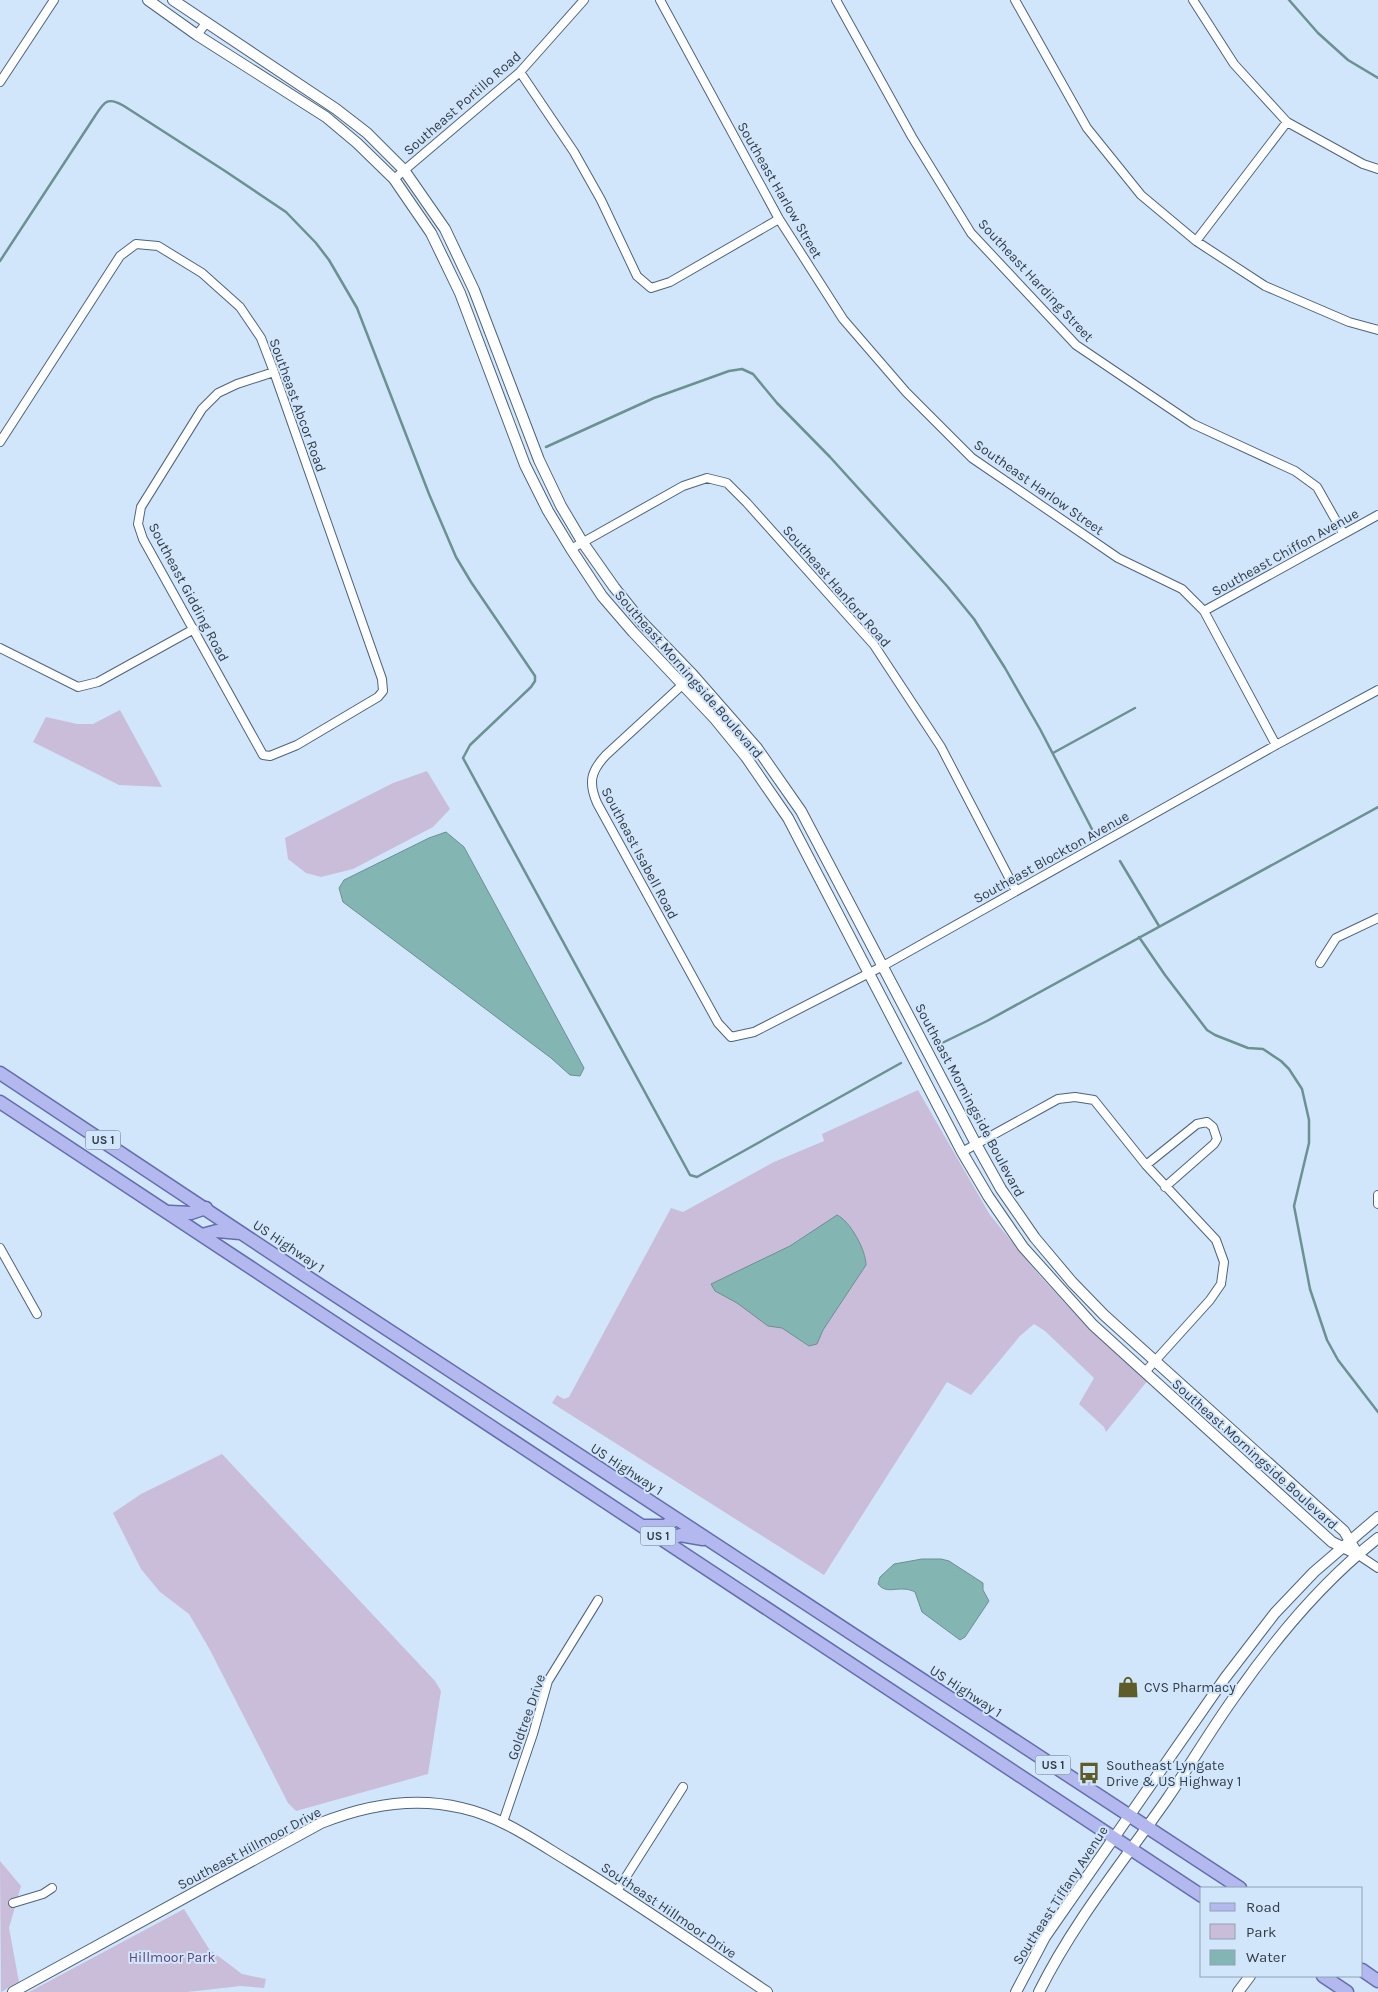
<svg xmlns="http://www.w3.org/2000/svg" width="1378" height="1992" font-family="Karla,sans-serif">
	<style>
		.green { fill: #cabdd9 }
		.water { fill: #83b5b2; stroke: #6b9192 }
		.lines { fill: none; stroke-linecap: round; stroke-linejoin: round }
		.stream { stroke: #6b9192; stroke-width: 2.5 }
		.minor-casing { stroke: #4e647c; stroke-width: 10 }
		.tertiary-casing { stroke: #4e647c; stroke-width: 12 }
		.primary-casing { stroke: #656ead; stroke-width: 15 }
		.minor { stroke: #fff; stroke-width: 8 }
		.tertiary { stroke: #fff; stroke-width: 10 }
		.primary { stroke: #b3b8ef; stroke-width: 12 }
		.labels { text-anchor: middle; stroke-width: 4; stroke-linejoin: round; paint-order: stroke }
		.shield { fill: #d1e6fb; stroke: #62707e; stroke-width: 1 }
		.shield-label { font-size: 12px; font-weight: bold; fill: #333d48 }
		.street-label { font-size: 14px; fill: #333d48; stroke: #d1e6fb }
		.poi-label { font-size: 14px; fill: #333d48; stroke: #d1e6fb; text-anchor: start }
		.park-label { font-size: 14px; fill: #5e4575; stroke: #d1e6fb }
	</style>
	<rect width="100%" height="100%" fill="#d1e6fb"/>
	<!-- green -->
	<path class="green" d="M120 710 162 787 119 785 33 742 46 717 77 724H93Z
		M427 771 450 809 433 827 353 869 321 877 306 873 288 859 285 838 393 783Z
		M918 1090 990 1215 1040 1276 1089 1329 1148 1380 1106 1432 1104 1427 1079 1404 1094 1378 1045 1331 1034 1324 1020 1336 971 1395 947 1382 824 1575 552 1403 557 1395 564 1399 569 1397 671 1208 683 1212 774 1162 824 1141 822 1134Z
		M222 1454 435 1681 441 1691 428 1774 296 1811 288 1803 210 1650 189 1614 160 1592 141 1569 113 1513 141 1494Z
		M0 1861 21 1886 9 1928 19 1982 1 1992Z
		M184 1909 209 1949 242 1974 266 1979 264 1988 241 1986 187 1992H29Z"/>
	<!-- water -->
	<path class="water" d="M446 832 464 847 584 1068 580 1076 570 1075 551 1058 343 902 339 888 344 880 429 838Z
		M837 1215C850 1221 866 1250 866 1265L823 1330 817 1344 809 1346 782 1328 768 1326 737 1303 715 1291 711 1284 790 1246Z
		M922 1559H941L949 1561 983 1583V1590L989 1601 965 1637 960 1640 922 1612 915 1592C900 1584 887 1596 878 1584L880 1577 894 1564Z"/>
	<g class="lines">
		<!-- stream -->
		<path class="stream" d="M1289 0 1318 33 1348 60 1378 78
			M0 261 95 116C104 102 107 96 124 106L225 171 286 212 316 243 329 260 357 308 429 494 456 557 471 582 535 676V681L531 687 470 745 463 758 690 1175 697 1177 901 1063
			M546 447 654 398 729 371 742 369 753 374 777 403 830 457 947 586 974 619 1005 668 1040 729 1095 835
			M1053 753 1135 708
			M1120 861 1159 926
			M1139 937 1165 975 1207 1030 1215 1035 1248 1048 1263 1049 1281 1061 1289 1069 1302 1089 1309 1120V1143L1294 1206 1310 1289 1327 1340 1338 1360 1378 1412
			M936 1046 987 1021 1378 807"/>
		<!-- minor casing -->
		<g class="minor-casing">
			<path id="minor" d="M660 0 779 219 843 319 906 392 972 458 1118 558 1182 589 1204 611 1276 745
				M836 0 912 137 971 233 1076 345 1193 424 1295 471 1317 487 1343 533
				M1015 0 1087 128 1141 195 1196 241 1265 286 1349 322 1378 330
				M1193 0 1234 64 1287 122 1363 164 1378 169
				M197 35 206 23
				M520 72 574 152 601 200 637 276 651 288 670 282 779 219
				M0 82 54 0
				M394 179 520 72 584 0
				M1196 241 1287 122
				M0 442 120 256 136 244 158 246 202 273 240 307 261 338 274 372 382 679 383 691 378 697 297 745 270 756 263 755 143 539 138 524 141 507 202 409 218 393 237 384 274 372
				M571 549 683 486 707 478 727 483 747 503 874 645 941 747 1016 891
				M1204 611 1378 515
				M0 648 78 687 98 682 194 629
				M693 675 606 755C591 771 588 782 597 803L718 1023 731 1037 754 1032 883 966 1276 745 1378 690
				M1320 963 1336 938 1378 918
				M962 1152 1058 1099 1075 1097 1094 1100 1146 1165 1216 1240 1224 1262 1221 1284 1210 1300 1145 1372
				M1146 1165 1197 1124 1207 1122 1213 1127 1217 1139 1214 1144 1165 1187
				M1378 1195V1204
				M0 1248 37 1314
				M1357 1554 1378 1568
				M503 1822 533 1734 548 1681 598 1600
				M617 1891 683 1787
				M13 1903 43 1894 52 1888"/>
		</g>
		<!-- tertiary casing -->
		<g class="tertiary-casing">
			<path id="tertiary" d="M148 0 197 35 326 117 357 143 394 179 431 233 460 293 525 465 548 511 571 549 602 596 633 632 715 719 746 757 788 818 962 1152 988 1196 1023 1247 1093 1325 1332 1542 1357 1554
				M173 0 336 109 367 133 404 170 445 229 474 290 539 460 561 506 583 543 614 587 642 622 693 675 757 748 801 811 976 1144 1001 1189 1035 1238 1072 1282 1104 1315 1344 1531 1357 1553
				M13 1992 321 1823C366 1805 413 1796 462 1808 502 1817 535 1841 570 1862 637 1903 701 1948 767 1992
				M1016 1992 1045 1937 1225 1678 1275 1613 1314 1572 1378 1517
				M1039 1992C1073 1923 1123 1862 1167 1799 1191 1764 1213 1726 1238 1692 1278 1635 1323 1581 1378 1538
				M1238 1992 1250 1976"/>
		</g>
		<!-- primary casing -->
		<g class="primary-casing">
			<path id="primary" d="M0 1073 312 1280 1240 1888
				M0 1102 1202 1896
				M170 1212 191 1213 206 1208
				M202 1235 217 1231 240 1233
				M642 1526H665L676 1519
				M666 1541 680 1535 703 1539
				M1362 1970 1378 1981
				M1323 1976 1347 1992"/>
		</g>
		<!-- minor -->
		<use href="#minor" class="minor"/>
		<!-- tertiary -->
		<use href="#tertiary" class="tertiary"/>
		<!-- primary -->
		<use href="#primary" class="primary"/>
	</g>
	<!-- icons -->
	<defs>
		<g id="shop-bare" transform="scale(1.725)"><path d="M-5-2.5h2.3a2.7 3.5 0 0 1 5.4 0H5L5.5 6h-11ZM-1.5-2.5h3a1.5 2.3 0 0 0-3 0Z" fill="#5e5c29" stroke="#d1e6fb" stroke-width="2.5" paint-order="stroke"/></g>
		<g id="bus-bare" transform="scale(1.725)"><path d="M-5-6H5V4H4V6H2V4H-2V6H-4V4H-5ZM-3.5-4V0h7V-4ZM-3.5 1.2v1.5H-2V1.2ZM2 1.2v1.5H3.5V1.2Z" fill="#5e5c29" stroke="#d1e6fb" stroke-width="2.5" paint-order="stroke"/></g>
	</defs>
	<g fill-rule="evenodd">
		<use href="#shop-bare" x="1128" y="1687"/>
		<use href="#bus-bare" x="1089" y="1773"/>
	</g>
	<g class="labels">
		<!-- shield labels -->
		<g class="shield">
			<rect x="85.5" y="1130.5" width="35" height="19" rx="4"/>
			<rect x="640.5" y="1526.5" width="35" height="19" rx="4"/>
			<rect x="1035.5" y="1755.5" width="35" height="19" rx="4"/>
		</g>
		<g class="shield-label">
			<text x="103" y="1144">US 1</text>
			<text x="658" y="1540">US 1</text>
			<text x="1053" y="1769">US 1</text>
		</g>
		<!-- street labels -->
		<g class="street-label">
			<text transform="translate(462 103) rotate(-41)" y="5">Southeast Portillo Road</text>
			<text transform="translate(780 190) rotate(60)" y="5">Southeast Harlow Street</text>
			<text transform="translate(1036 280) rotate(47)" y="5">Southeast Harding Street</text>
			<text transform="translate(298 405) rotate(70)" y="5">Southeast Abcor Road</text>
			<text transform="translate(1039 487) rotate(35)" y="5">Southeast Harlow Street</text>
			<text transform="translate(1285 552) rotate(-29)" y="5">Southeast Chiffon Avenue</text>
			<text transform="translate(837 586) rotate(49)" y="5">Southeast Hanford Road</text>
			<text transform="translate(189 592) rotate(62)" y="5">Southeast Gidding Road</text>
			<text transform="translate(689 674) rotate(49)" y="5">Southeast Morningside Boulevard</text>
			<text transform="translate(640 853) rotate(62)" y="5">Southeast Isabell Road</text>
			<text transform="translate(1051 857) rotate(-29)" y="5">Southeast Blockton Avenue</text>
			<text transform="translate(970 1100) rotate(62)" y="5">Southeast Morningside Boulevard</text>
			<text transform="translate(289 1246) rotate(34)" y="5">US Highway 1</text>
			<text transform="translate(1255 1454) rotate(42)" y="5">Southeast Morningside Boulevard</text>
			<text transform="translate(627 1469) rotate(33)" y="5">US Highway 1</text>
			<text transform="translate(966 1691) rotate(33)" y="5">US Highway 1</text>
			<text transform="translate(526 1717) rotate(-71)" y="5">Goldtree Drive</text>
			<text transform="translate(249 1848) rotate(-28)" y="5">Southeast Hillmoor Drive</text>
			<text transform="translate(1060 1895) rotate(-57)" y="5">Southeast Tiffany Avenue</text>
			<text transform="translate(669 1910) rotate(34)" y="5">Southeast Hillmoor Drive</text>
		</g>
		<!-- poi labels -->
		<g class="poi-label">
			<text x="1144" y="1692">CVS Pharmacy</text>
			<text x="1106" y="1770">Southeast Lyngate<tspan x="1106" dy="16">Drive &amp; US Highway 1</tspan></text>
		</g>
		<!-- park labels -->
		<g class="park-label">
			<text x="172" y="1962">Hillmoor Park</text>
		</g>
	</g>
	<!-- legend -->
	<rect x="1200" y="1887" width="162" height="90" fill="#d1e6fb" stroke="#92a2b3"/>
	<rect x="1210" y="1903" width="25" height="8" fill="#b3b8ef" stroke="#92a2b3"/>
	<text x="1246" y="1912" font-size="15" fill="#333d48">Road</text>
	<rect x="1210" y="1924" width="25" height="15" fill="#cabdd9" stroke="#92a2b3"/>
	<text x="1246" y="1937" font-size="15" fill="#333d48">Park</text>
	<rect x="1210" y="1950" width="25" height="15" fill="#83b5b2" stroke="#92a2b3"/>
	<text x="1246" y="1962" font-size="15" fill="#333d48">Water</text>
</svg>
